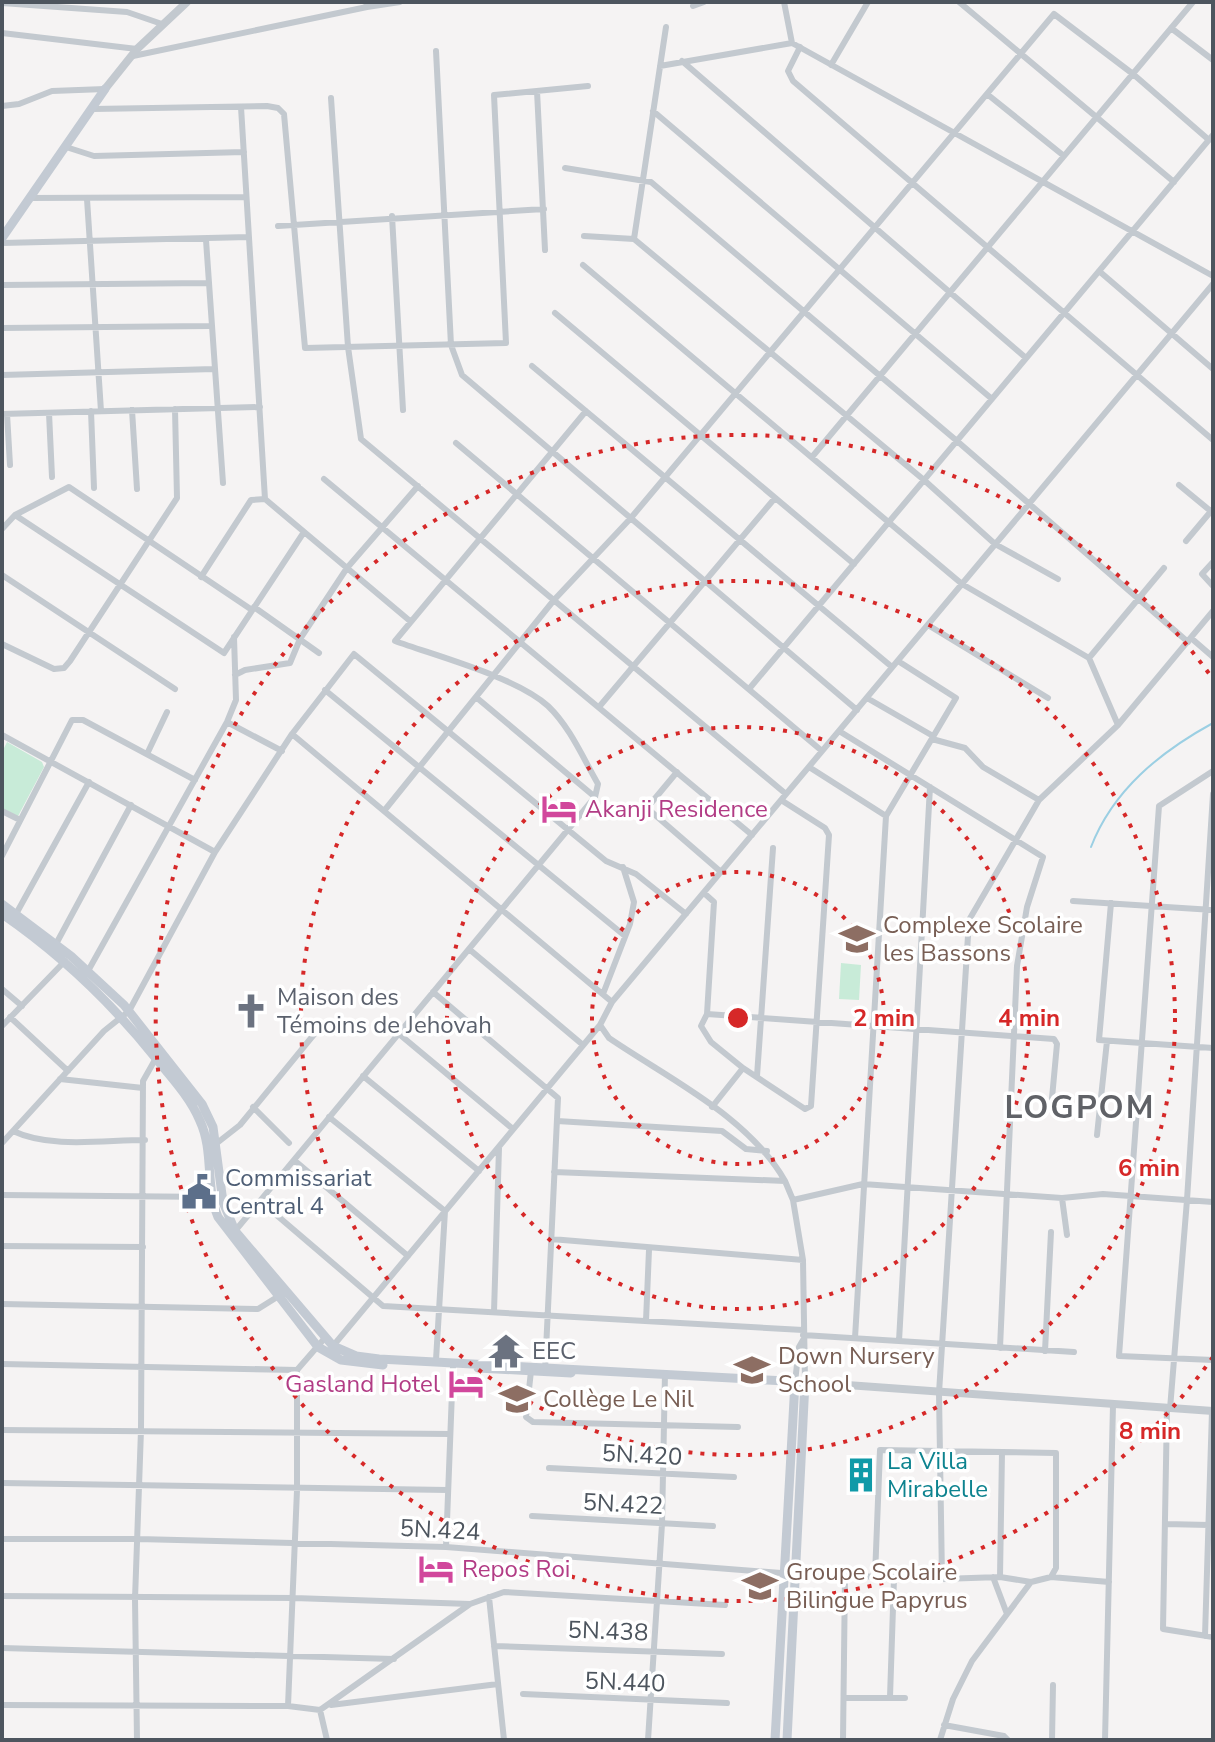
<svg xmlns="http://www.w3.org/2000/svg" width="1215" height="1742" font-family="'Nunito Sans',sans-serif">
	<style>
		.green { fill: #c8ebd8 }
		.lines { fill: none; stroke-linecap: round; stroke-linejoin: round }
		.stream { stroke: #9bcfe3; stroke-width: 2 }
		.minor { stroke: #c3c9cf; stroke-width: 6 }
		.tertiary { stroke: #c3c9cf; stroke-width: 8 }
		.secondary { stroke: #c3cad3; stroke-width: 9 }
		.ring { fill: none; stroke: #d62828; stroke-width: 4; stroke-dasharray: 4 8 }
		.labels { text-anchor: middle; stroke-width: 7; stroke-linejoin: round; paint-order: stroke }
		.hotel-label { font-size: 24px; fill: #b23c85; stroke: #fff; text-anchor: start }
		.education-label { font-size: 24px; fill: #785e54; stroke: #fff; text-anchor: start }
		.worship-label { font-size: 24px; fill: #5b616d; stroke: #fff; text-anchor: start }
		.service-label { font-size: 24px; fill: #4e5e75; stroke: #fff; text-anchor: start }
		.street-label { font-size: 24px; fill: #4d555e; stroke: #fff }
		.culture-label { font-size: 24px; fill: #0d838f; stroke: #fff; text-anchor: start }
		.district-label { font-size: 32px; font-weight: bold; letter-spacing: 2px; fill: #606267; stroke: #fff }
		.centre { fill: #d62828; stroke: #fff; stroke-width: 4 }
		.ring-label { font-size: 24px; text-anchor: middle; font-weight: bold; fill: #d62828; stroke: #fff; stroke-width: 7; stroke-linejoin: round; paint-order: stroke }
	</style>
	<rect width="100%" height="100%" fill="#f5f3f3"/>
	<!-- green -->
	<path class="green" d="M7 742 42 762 44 767 16 820 2 812V752Z
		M841 963 861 965 859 1000 839 999Z"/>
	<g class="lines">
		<!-- stream -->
		<path class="stream" d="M1091 847C1113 790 1160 752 1213 723"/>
		<!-- minor -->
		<path class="minor" d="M784 2 792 43
			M959 2 1174 182
			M2 3 127 12 162 24
			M693 6 704 2
			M367 7 400 2
			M1171 28 1213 60
			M2 33 137 49
			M800 47 788 71 793 81 1213 440
			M436 51 451 345 462 375 857 710
			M133 56 367 7 366 2
			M682 61 1026 358
			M831 65 868 2
			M660 66 792 43 1213 276
			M537 91 545 250
			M987 94 1064 156
			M331 98 348 347 361 439 786 794
			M2 106 19 104 52 91 105 89
			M241 107 265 499
			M93 109 267 106 278 108 284 114 305 348 506 343 494 95 588 86
			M653 111 992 399
			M66 147 94 156 244 152
			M565 168 651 182 957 441 1188 642
			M30 198 246 197
			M87 199 101 411
			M392 216 403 410
			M278 226 544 209
			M584 236 634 239 924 480 995 544 1058 579
			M634 239 666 27
			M206 240 223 483
			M2 243 249 237
			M583 265 962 584 1089 658 1118 725
			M1099 271 1213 369
			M2 285 208 283
			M555 313 854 564
			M2 328 209 326
			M532 366 892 667
			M2 375 214 369
			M132 410 137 489
			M91 411 94 488
			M49 413 52 477
			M2 414 260 407
			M7 414 10 465
			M456 443 822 751
			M812 457 1193 2
			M324 479 752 835
			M1179 485 1213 513
			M15 515 224 653 304 532
			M2 529 15 515 69 487 252 610
			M1186 541 1212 510
			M1213 562 1202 574 1213 586
			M2 575 175 689
			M201 577 251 500 265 499 410 621
			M254 607 319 653
			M928 625 1048 698
			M1191 638 1213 657
			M2 644 54 669 64 668 70 661 177 498 175 409
			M1089 658 1164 568
			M235 675 245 670 290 663 300 639 347 568 418 486
			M749 689 1213 135
			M325 690 625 936
			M477 698 595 797
			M867 698 933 736
			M599 707 775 498
			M227 722 282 751
			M839 731 1043 857 1027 907 1017 966 1000 1348
			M292 734 612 1002
			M2 735 215 852
			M932 739 965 748 983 767 1039 800
			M147 754 167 712
			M809 767 886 816
			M1213 771 1159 806 1119 1356 1213 1360
			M677 772 647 808 721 872
			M2 811 20 820
			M384 811 554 600 630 519 1054 14 1133 74 1209 140
			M2 856 72 720H83L195 780
			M704 893 714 902 707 1014 701 1026 711 1042 743 1068
			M1073 901 1213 910
			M1111 903 1099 1040 1213 1048
			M16 914 89 782
			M56 944 131 805
			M469 949 583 1045
			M88 971 227 722 236 700 234 637
			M2 989 22 1006
			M433 992 558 1098 545 1371
			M603 994 630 924 634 902 623 867
			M707 1014 1054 1039 1057 1044 1052 1098
			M10 1017 68 1071
			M600 1025 609 1038C669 1079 748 1116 785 1181
			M2 1026 65 961
			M399 1034 513 1129
			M363 1076 479 1171
			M757 1076 773 848
			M60 1079 143 1088
			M253 1107 289 1143
			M712 1107 743 1068 805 1109 811 1106 829 835 825 828 781 800
			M329 1117 445 1211 436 1360
			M557 1121 722 1131 746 1149 767 1151
			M13 1131C51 1149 104 1140 145 1140
			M1097 1135 1107 1041
			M2 1143 104 1031 129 1011 215 852 292 734 354 654 606 861 636 874 686 914
			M217 1143 240 1125 316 1032
			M294 1160 408 1256
			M554 1172 785 1181 793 1200 803 1260 805 1382
			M2 1195 214 1197
			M1062 1198 1067 1235
			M793 1200 863 1184 1062 1198 1103 1194 1213 1202
			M260 1201 383 1306 803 1330
			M235 1231 595 797 598 784C583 758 570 727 548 706 516 677 436 656 395 641L586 411
			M551 1239 803 1260
			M2 1246 143 1247
			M2 1304 258 1309 282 1294
			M494 1312 499 1148
			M646 1321 649 1250
			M803 1335 1074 1352
			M855 1338 886 816 956 698 898 661
			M899 1341 930 787
			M333 1346 600 1025 612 1002 1213 284
			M1045 1351 1051 1232
			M2 1364 297 1370
			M531 1371 526 1417 533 1422 738 1427
			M795 1382 799 1347 803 1340
			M1167 1408 1163 1629 1213 1637
			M1170 1409 1187 1200 1213 794
			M2 1430 450 1434
			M549 1468 734 1477
			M2 1483 448 1490
			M532 1516 713 1526
			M1165 1524 1209 1525
			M2 1539H138L446 1547 794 1574 942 1579 1000 1577 1031 1582
			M446 1547 453 1366
			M875 1576 880 1450 1056 1453V1568L1051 1577 1031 1582 972 1661 953 1699 940 1740
			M993 1577 1007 1614
			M1000 1577 1002 1452
			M1051 1577 1109 1582
			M942 1579 939 1393 969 920 1039 800 1118 725 1213 611
			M2 1596 294 1598 470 1604
			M489 1597 504 1740
			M1205 1636 1212 1411
			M494 1646 722 1654
			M2 1648 394 1659
			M523 1694 727 1703
			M890 1697 894 1578
			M846 1698H905
			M2 1705 288 1706 320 1710 470 1604 504 1592 725 1605
			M331 1705 498 1684
			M288 1706 297 1490V1370L324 1339
			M320 1710 327 1740
			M944 1725 1004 1736 1008 1740
			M137 1740 135 1599 141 1430 143 1081 156 1058
			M648 1740 662 1524 665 1373
			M843 1740 845 1575
			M1052 1740 1053 1685
			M1105 1740 1113 1405"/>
		<!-- tertiary -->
		<path class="tertiary" d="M105 89 137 49 187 2
			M805 1382 1213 1411"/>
		<!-- secondary -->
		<path class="secondary" d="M2 238 105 89
			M2 904 71 956 124 1005 202 1104 213 1127 223 1202 235 1231 333 1346 356 1356 379 1359 805 1382 787 1740
			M2 914C63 956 112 1003 158 1061 173 1079 191 1099 200 1121 214 1151 205 1186 218 1217L318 1347 341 1360 383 1365
			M478 1368 571 1373
			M775 1740 795 1382"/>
	</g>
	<!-- distance rings -->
	<g class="ring">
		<circle cx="738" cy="1018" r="146"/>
		<circle cx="738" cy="1018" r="291"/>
		<circle cx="738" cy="1018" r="437"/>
		<path d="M1213 1357A583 583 0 1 1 1213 679"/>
	</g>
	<!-- icons -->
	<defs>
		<g id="hotel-bare" transform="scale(2.76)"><path d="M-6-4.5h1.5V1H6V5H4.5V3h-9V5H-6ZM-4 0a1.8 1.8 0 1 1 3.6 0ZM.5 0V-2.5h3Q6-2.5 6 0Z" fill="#d1479c" stroke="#fff" stroke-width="2.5" paint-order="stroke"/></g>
		<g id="school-bare" transform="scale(2.76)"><path d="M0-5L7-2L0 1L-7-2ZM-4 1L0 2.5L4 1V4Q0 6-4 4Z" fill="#8d6e63" stroke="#fff" stroke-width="2.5" paint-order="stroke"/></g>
		<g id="church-bare" transform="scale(2.76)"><path d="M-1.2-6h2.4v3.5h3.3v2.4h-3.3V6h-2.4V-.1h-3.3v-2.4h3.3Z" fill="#6b7280" stroke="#fff" stroke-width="2.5" paint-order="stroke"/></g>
		<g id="civic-bare" transform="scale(2.76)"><path d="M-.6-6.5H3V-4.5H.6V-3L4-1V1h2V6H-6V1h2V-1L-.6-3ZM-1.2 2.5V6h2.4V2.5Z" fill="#5c6f8a" stroke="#fff" stroke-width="2.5" paint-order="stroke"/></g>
		<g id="temple-bare" transform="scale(2.76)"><path d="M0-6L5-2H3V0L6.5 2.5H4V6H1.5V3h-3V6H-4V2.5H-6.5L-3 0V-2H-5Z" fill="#6b7280" stroke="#fff" stroke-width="2.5" paint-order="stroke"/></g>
		<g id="building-bare" transform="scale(2.76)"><path d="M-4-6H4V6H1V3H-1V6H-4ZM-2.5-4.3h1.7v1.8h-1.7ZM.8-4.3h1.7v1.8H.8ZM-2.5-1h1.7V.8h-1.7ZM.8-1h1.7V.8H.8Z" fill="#0f9aa8" stroke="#fff" stroke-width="2.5" paint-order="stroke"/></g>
	</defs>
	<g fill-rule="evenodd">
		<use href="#hotel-bare" x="559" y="809"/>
		<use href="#school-bare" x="857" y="939"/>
		<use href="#church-bare" x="251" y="1011"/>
		<use href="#civic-bare" x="199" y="1192"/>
		<use href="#temple-bare" x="506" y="1351"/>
		<use href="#school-bare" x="752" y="1370"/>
		<use href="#hotel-bare" x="466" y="1384"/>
		<use href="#school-bare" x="517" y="1399"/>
		<use href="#building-bare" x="861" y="1475"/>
		<use href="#hotel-bare" x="436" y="1569"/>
		<use href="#school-bare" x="760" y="1586"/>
	</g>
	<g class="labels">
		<!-- hotel labels -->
		<g class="hotel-label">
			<text x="585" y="817">Akanji Residence</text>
			<text x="440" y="1392" text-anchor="end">Gasland Hotel</text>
			<text x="462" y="1577">Repos Roi</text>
		</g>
		<!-- education labels -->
		<g class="education-label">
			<text x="883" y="933">Complexe Scolaire<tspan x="883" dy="28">les Bassons</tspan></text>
			<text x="778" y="1364">Down Nursery<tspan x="778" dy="28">School</tspan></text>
			<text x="543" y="1407">Collège Le Nil</text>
			<text x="786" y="1580">Groupe Scolaire<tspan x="786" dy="28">Bilingue Papyrus</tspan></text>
		</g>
		<!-- worship labels -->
		<g class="worship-label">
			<text x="277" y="1005">Maison des<tspan x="277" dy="28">Témoins de Jehovah</tspan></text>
			<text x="532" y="1359">EEC</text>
		</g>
		<!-- service labels -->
		<g class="service-label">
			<text x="225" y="1186">Commissariat<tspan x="225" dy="28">Central 4</tspan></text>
		</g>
		<!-- street labels -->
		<g class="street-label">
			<text transform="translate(642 1455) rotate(3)" y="8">5N.420</text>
			<text transform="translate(623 1504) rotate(3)" y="8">5N.422</text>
			<text transform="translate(440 1530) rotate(3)" y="8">5N.424</text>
			<text transform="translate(608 1631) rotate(2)" y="8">5N.438</text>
			<text transform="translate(625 1682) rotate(2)" y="8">5N.440</text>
		</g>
		<!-- culture labels -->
		<g class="culture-label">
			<text x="887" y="1469">La Villa<tspan x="887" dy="28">Mirabelle</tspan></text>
		</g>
		<!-- district labels -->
		<g class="district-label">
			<text x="1080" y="1118">LOGPOM</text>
		</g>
	</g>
	<circle cx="738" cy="1018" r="12" class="centre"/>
	<g class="ring-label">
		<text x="884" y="1026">2 min</text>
		<text x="1029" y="1026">4 min</text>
		<text x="1149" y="1176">6 min</text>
		<text x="1150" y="1439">8 min</text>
	</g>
	<!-- border -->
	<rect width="1215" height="1742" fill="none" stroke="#4d555e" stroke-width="8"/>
</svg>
